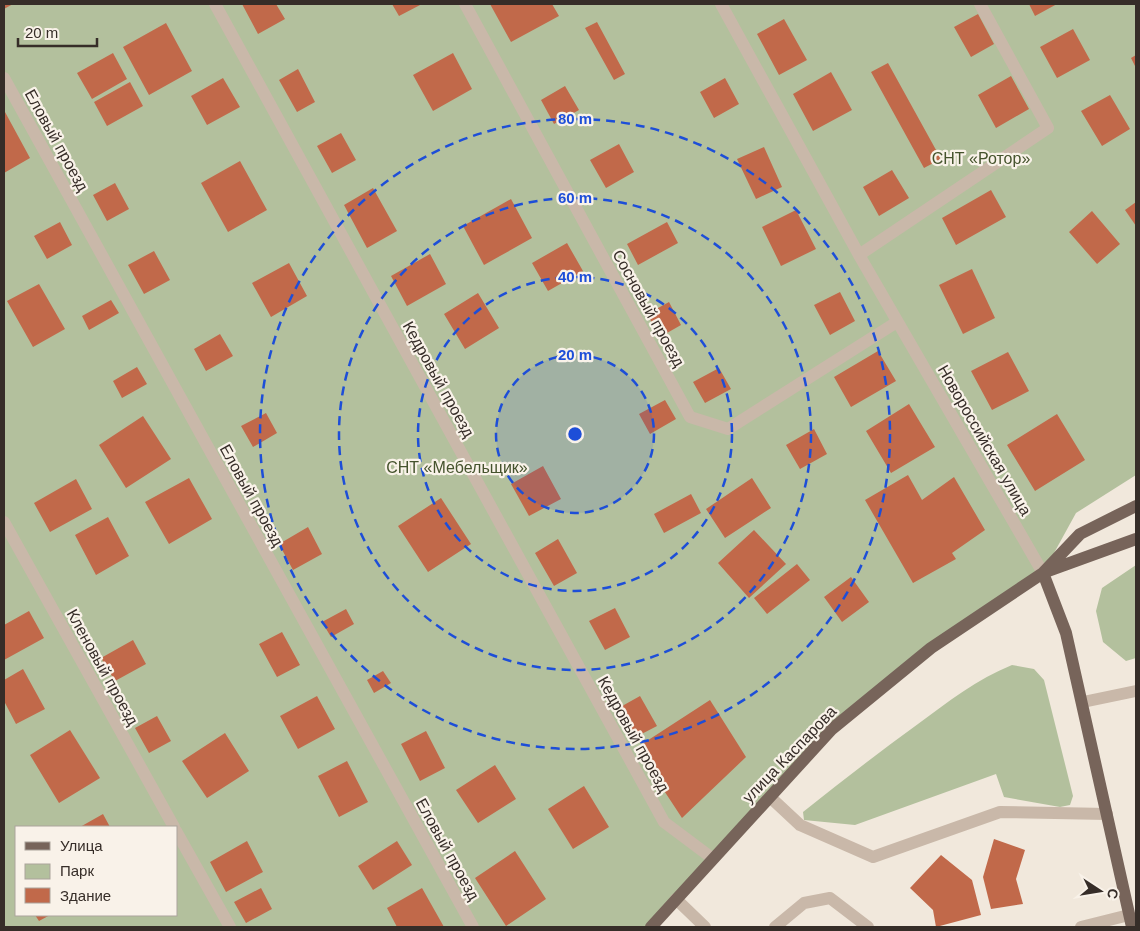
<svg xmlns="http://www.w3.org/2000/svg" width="1140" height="931" font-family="Helvetica,sans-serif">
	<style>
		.green { fill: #b3c09d; fill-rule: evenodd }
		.building { fill: #c1694a }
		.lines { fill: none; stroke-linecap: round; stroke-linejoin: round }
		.service { stroke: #c9b8a9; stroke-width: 12 }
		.minor { stroke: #c9b8a9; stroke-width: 12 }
		.tertiary { stroke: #c9b8a9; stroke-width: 12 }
		.primary { stroke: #77645a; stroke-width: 12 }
		.ring { fill: none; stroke: #1d4ed8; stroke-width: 2.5; stroke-dasharray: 9 6 }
		.labels { text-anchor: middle; stroke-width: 4.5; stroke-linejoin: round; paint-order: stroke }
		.street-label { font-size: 16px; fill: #362d28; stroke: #f9f2e9 }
		.park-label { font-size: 16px; fill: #45532d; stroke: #f9f2e9 }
		.centre { fill: #1d4ed8; stroke: #f9f2e9; stroke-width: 2.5 }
		.ring-label { font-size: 15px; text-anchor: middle; font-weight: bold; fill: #1d4ed8; stroke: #f9f2e9; stroke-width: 4.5; stroke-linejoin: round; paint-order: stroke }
	</style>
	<rect width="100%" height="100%" fill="#f1e8dc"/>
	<!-- green -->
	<path class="green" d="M4 4H1136V475L1076 513 1043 573 931 648 832 729 651 927H4ZM16 827H176V915H16Z
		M1136 565V658L1126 661 1103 642 1096 611 1102 588Z
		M1012 665 1034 669 1044 680 1073 796 1070 805 1060 807 1004 797 996 774 855 825 804 820 803 812C841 782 879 752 918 724 948 702 977 679 1012 665Z"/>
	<!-- building -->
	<path class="building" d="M4 4H13L4 9Z
		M242 4H276L285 19 258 34Z
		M392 4H422L399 16Z
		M490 4H552L559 16 511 42Z
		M1029 4H1057L1035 16Z
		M978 14 994 44 971 57 954 27Z
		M784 19 807 60 779 75 757 34Z
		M597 22 625 74 614 80 585 28Z
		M166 23 192 71 149 95 123 47Z
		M1073 29 1090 60 1057 78 1040 47Z
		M113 53 127 79 92 99 77 73Z
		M453 53 472 89 433 111 413 75Z
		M1136 55V68L1131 58Z
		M888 63 941 159 924 168 871 72Z
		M298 69 315 102 297 112 279 80Z
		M831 72 852 110 813 131 793 94Z
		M1011 76 1029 109 996 128 978 95Z
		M223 78 240 107 207 125 191 96Z
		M725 78 739 104 714 118 700 92Z
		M130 82 143 106 107 126 94 102Z
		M565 86 579 110 554 124 541 100Z
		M1110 95 1130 129 1102 146 1081 111Z
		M5 112 30 158 4 173V113Z
		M341 133 356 160 332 173 317 146Z
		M619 144 634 172 606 188 590 160Z
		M764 147 782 187 756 199 737 159Z
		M240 161 267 210 228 232 201 183Z
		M892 170 909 198 879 216 863 187Z
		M115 183 129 209 107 221 93 195Z
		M373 188 397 231 367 248 344 205Z
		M991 190 1006 217 956 245 942 218Z
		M511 199 532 238 484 265 463 226Z
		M1136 202V226L1125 210Z
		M796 210 816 249 781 266 762 227Z
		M1092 211 1120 244 1097 264 1069 232Z
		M60 222 72 245 47 259 34 236Z
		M667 222 678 243 638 265 627 244Z
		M567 243 583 271 548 291 532 263Z
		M154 251 170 280 144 294 128 265Z
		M430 254 446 284 407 306 391 276Z
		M289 263 307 296 271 317 252 283Z
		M972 269 995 318 963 334 939 285Z
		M39 284 65 329 33 347 7 301Z
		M840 292 855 321 830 335 814 305Z
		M478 293 499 328 465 349 444 314Z
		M111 300 119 313 89 330 82 316Z
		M669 302 681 325 660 337 647 314Z
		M220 334 233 356 206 371 194 349Z
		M878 351 896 381 851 407 834 377Z
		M1008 352 1029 391 992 410 971 371Z
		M137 367 147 384 122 398 113 381Z
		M719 368 731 389 705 403 693 382Z
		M665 400 676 419 650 434 639 414Z
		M909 404 935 447 891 473 866 431Z
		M266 413 277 433 253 447 241 426Z
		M1057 414 1085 460 1035 491 1007 445Z
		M143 416 171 459 126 488 99 445Z
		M814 429 827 454 800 469 786 445Z
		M543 466 561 499 529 516 511 484Z
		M908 475 922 500 954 477 985 530 952 553 956 559 913 583 865 500Z
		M189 478 212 519 169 544 145 502Z
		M752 478 771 508 725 538 706 509Z
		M76 479 92 509 50 532 34 503Z
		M691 494 701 513 664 533 654 514Z
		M441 498 471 544 428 572 398 526Z
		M108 517 129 556 96 575 75 535Z
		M308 527 322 554 293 570 279 544Z
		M754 530 786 564 749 598 718 563Z
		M558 539 577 573 554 586 535 553Z
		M797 564 810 580 767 614 754 598Z
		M851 577 869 602 842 622 824 597Z
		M615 608 630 637 605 650 589 621Z
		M346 609 354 624 331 637 322 622Z
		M29 611 44 638 4 660V625Z
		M282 632 300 665 277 677 259 644Z
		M133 640 146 664 115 681 101 658Z
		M23 669 45 709 16 724 4 701V680Z
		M383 671 391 683 374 693 367 680Z
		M317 696 335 729 298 749 280 716Z
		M640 696 657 726 630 740 615 710Z
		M710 700 746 757 682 818 636 748Z
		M157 716 171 741 149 753 135 728Z
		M70 730 100 778 59 803 30 755Z
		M426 731 445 768 420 781 401 744Z
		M225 733 249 771 207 798 182 761Z
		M347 761 368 802 339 817 318 776Z
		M495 765 516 799 478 823 456 790Z
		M584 786 609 827 573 849 548 809Z
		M103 814 110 827H80Z
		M994 839 1025 850 1016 879 1023 904 991 909 983 877Z
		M247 841 263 872 226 892 210 862Z
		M397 841 412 865 373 890 358 866Z
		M515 851 546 899 506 926 475 878Z
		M941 855 972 880 981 915 936 927 933 910 910 888Z
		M261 888 272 909 246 923 234 902Z
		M422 888 444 927H397L387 908Z
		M35 915H50L39 921Z"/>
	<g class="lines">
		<!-- service -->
		<path class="service" d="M770 797 800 825 873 857 1000 812 1107 814
			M676 899 705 927
			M775 927 804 903 830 898 868 927
			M1081 927 1129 915"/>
		<!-- minor -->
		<path class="minor" d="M215 4 664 822 712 858
			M465 4 690 417 728 429 897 322
			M721 4 859 255 1043 573
			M4 78 473 927
			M859 255 1048 128 980 4
			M4 522 174 827
			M176 831 230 927"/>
		<!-- tertiary -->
		<path class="tertiary" d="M1083 702 1136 691"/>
		<!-- primary -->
		<path class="primary" d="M1045 572 1136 539
			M1043 573 1066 633 1132 927
			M651 927 832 729 931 648 1043 573 1080 534 1136 506"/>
	</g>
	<!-- distance rings -->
	<circle cx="575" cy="434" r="79" fill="#1d4ed8" fill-opacity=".12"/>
	<g class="ring">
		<circle cx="575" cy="434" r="79"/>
		<circle cx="575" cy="434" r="157"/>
		<circle cx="575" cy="434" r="236"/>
		<circle cx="575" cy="434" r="315"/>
	</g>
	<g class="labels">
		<!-- street labels -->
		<g class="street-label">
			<text transform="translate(57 140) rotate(61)" y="6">Еловый проезд</text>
			<text transform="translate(649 308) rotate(61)" y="6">Сосновый проезд</text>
			<text transform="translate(439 379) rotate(61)" y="6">Кедровый проезд</text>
			<text transform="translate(985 440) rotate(60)" y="6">Новороссийская улица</text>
			<text transform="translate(252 495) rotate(61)" y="6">Еловый проезд</text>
			<text transform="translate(103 667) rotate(61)" y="6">Кленовый проезд</text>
			<text transform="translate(634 734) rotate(61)" y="6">Кедровый проезд</text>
			<text transform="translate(789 754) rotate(-46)" y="6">улица Каспарова</text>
			<text transform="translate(448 849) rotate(61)" y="6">Еловый проезд</text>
		</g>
		<!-- park labels -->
		<g class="park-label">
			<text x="981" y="164">СНТ «Ротор»</text>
			<text x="457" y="473">СНТ «Мебельщик»</text>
		</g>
	</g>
	<circle cx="575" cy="434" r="8" class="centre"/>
	<g class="ring-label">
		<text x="575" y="124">80 m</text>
		<text x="575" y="203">60 m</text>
		<text x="575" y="282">40 m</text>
		<text x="575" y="360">20 m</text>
	</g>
	<!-- border -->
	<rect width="1140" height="931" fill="none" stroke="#362d28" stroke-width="10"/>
	<!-- legend -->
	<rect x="15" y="826" width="162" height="90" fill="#f9f2e9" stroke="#aba39c"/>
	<rect x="25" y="842" width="25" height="8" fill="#77645a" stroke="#aba39c"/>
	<text x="60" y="851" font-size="15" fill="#362d28">Улица</text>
	<rect x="25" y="864" width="25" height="15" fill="#b3c09d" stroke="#aba39c"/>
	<text x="60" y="876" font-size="15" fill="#362d28">Парк</text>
	<rect x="25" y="888" width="25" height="15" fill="#c1694a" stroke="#aba39c"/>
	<text x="60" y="901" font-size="15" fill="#362d28">Здание</text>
	<!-- north arrow -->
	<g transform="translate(1100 891) rotate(102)" stroke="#f9f2e9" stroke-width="4" paint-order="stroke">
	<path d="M0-4L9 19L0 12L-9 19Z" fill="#362d28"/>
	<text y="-8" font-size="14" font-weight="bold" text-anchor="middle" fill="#362d28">С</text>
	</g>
	<!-- scale -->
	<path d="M18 38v8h79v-8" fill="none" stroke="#362d28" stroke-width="2.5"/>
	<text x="25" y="38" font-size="15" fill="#362d28" stroke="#f9f2e9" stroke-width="4" paint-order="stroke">20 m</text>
</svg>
